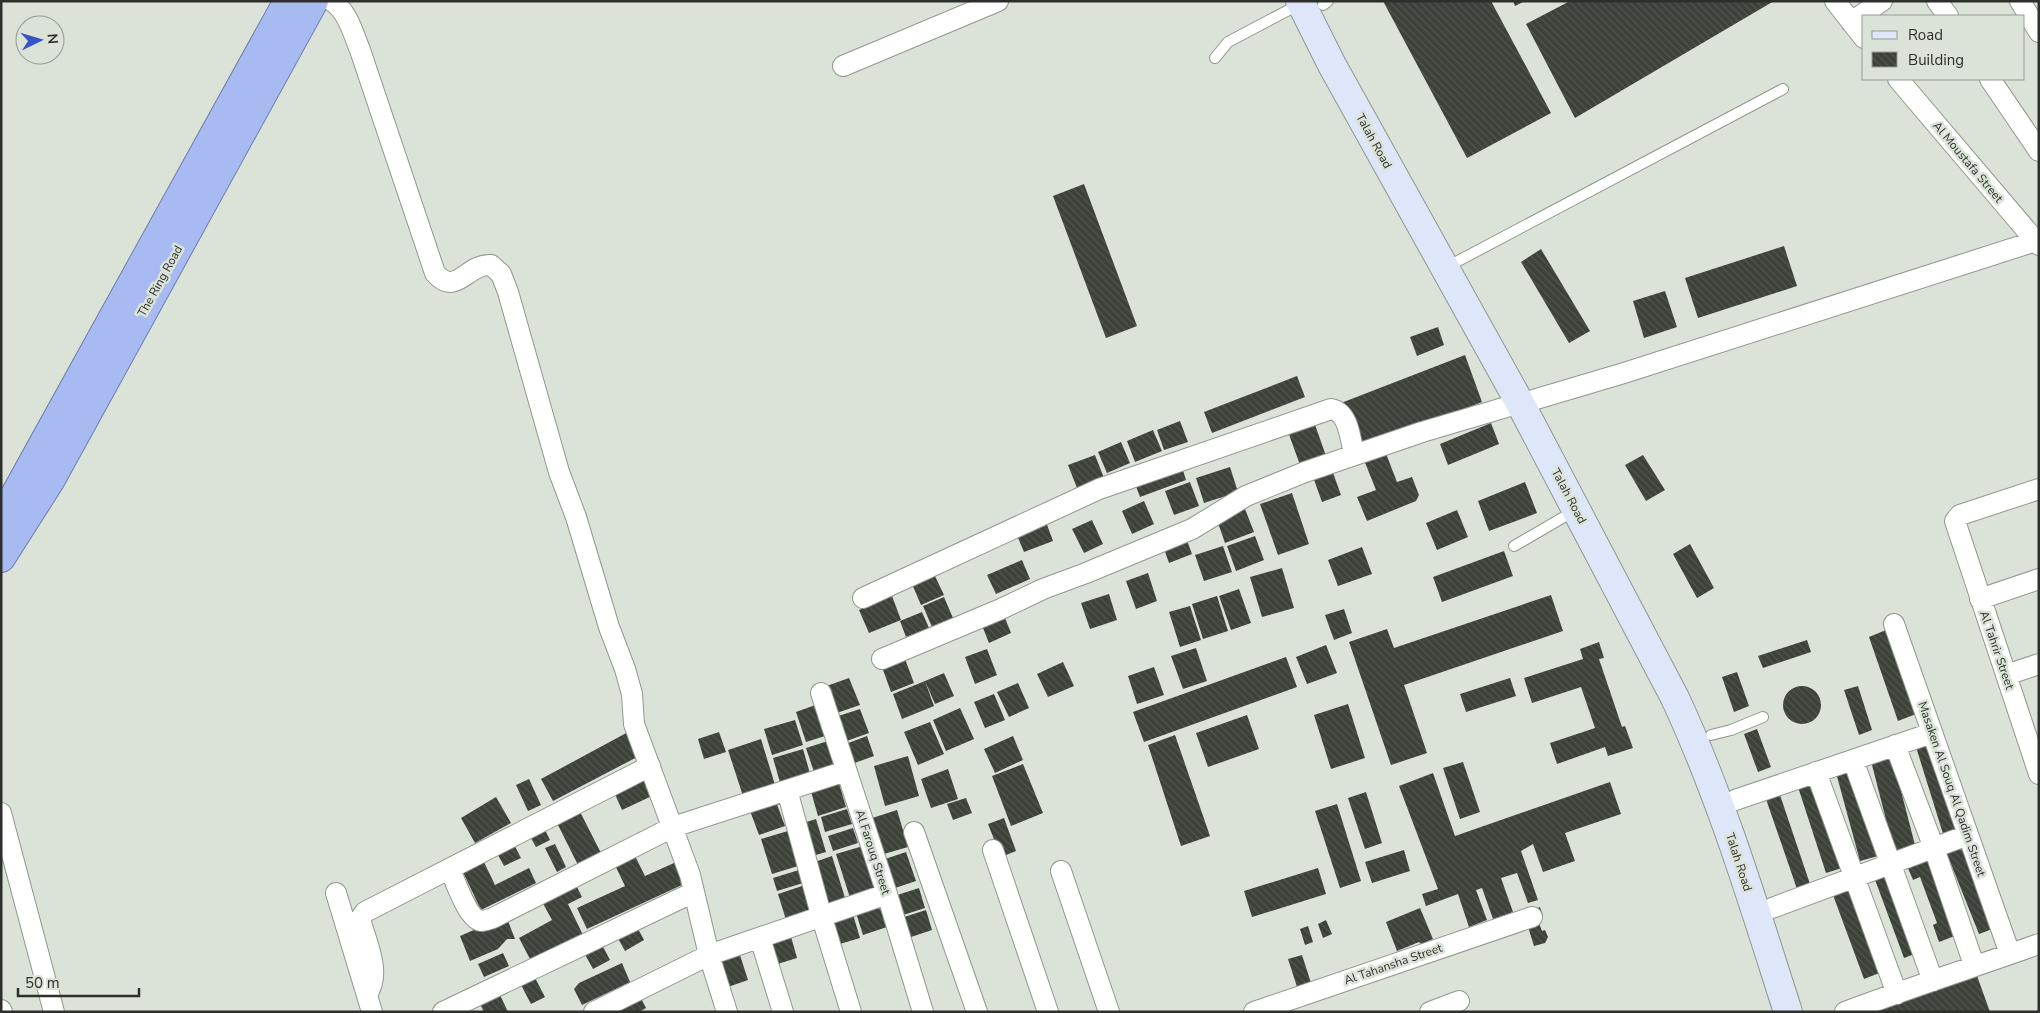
<svg xmlns="http://www.w3.org/2000/svg" width="2040" height="1013" font-family="'Nunito Sans',sans-serif">
	<style>
		.building { fill: url(#building-back-hatch) }
		.lines { fill: none; stroke-linecap: round; stroke-linejoin: round }
		.service-casing { stroke: #90978d; stroke-width: 12 }
		.minor-casing { stroke: #90978d; stroke-width: 22 }
		.secondary-casing { stroke: #90978d; stroke-width: 30 }
		.trunk-casing { stroke: #6e7faa; stroke-width: 30 }
		.service { stroke: #fff; stroke-width: 10 }
		.minor { stroke: #fff; stroke-width: 20 }
		.secondary { stroke: #dee6fa; stroke-width: 28 }
		.trunk { stroke: #a7bbf2; stroke-width: 28 }
		.labels { text-anchor: middle; stroke-width: 5; stroke-linejoin: round; paint-order: stroke }
		.street-label { font-size: 12px; fill: #2c2f2b; stroke: #dbe3d8 }
	</style>
	<defs>
		<pattern id="building-back-hatch" width="6" height="6" patternUnits="userSpaceOnUse" patternTransform="scale(1.25)"><rect width="6" height="6" fill="#3c4239"/><path d="M-1 5l2 2M0 0l6 6M5-1l2 2" fill="none" stroke="#50554d"/></pattern>
	</defs>
	<rect width="100%" height="100%" fill="#dbe3d8"/>
	<!-- building -->
	<path class="building" d="M1383 1H1491L1551 113 1467 158Z
		M1513 1H1525L1515 6Z
		M1570 1H1774L1575 118 1526 24Z
		M1084 184 1137 326 1106 338 1053 196Z
		M1784 246 1797 286 1698 318 1685 278Z
		M1541 249 1590 331 1569 343 1521 262Z
		M1665 291 1677 327 1644 338 1633 301Z
		M1438 327 1444 345 1417 356 1410 337Z
		M1465 355 1482 402 1359 449 1341 403Z
		M1297 376 1305 397 1212 433 1204 412Z
		M1313 419 1326 456 1300 465 1287 429Z
		M1180 421 1188 442 1164 450 1157 430Z
		M1491 423 1499 444 1448 465 1440 444Z
		M1153 430 1162 451 1135 462 1127 441Z
		M1121 442 1130 463 1107 473 1098 452Z
		M1385 451 1397 482 1412 477 1419 495 1416 501 1367 521 1357 497 1376 490 1364 460Z
		M1095 455 1104 478 1077 488 1068 465Z
		M1643 455 1665 490 1646 501 1625 465Z
		M1181 464 1186 480 1140 497 1134 481Z
		M1230 467 1238 492 1204 503 1196 478Z
		M1332 470 1341 495 1322 502 1313 477Z
		M1190 482 1199 506 1174 515 1165 491Z
		M1525 482 1537 513 1489 531 1478 501Z
		M1292 493 1309 544 1278 555 1260 504Z
		M1144 501 1154 524 1132 534 1122 511Z
		M1245 509 1254 532 1225 543 1217 520Z
		M1457 510 1468 537 1437 550 1426 523Z
		M1092 520 1103 544 1084 553 1072 529Z
		M1046 522 1053 541 1024 552 1016 533Z
		M1185 535 1192 554 1169 563 1162 543Z
		M1255 536 1264 560 1236 571 1227 546Z
		M1690 544 1714 588 1697 598 1673 554Z
		M1223 546 1232 572 1204 581 1195 555Z
		M1362 547 1372 574 1338 586 1328 560Z
		M1504 551 1513 576 1442 602 1433 577Z
		M1022 560 1030 579 996 594 987 575Z
		M1282 568 1294 608 1262 617 1250 577Z
		M1148 573 1157 601 1136 609 1126 581Z
		M934 574 944 595 921 605 912 584Z
		M1239 589 1251 623 1231 630 1219 596Z
		M1109 594 1117 620 1090 629 1081 603Z
		M1551 595 1563 631 1404 685 1427 753 1391 765 1349 642 1387 629 1394 648Z
		M892 596 901 620 869 633 859 610Z
		M1217 596 1228 631 1203 639 1192 604Z
		M944 597 953 618 932 627 923 606Z
		M1190 606 1201 640 1180 647 1169 612Z
		M1344 609 1352 633 1334 640 1325 615Z
		M922 612 929 628 906 637 900 621Z
		M1003 613 1011 633 989 643 981 623Z
		M1886 630 1916 714 1898 721 1869 637Z
		M1807 640 1811 652 1763 668 1758 656Z
		M1599 642 1604 658 1599 659 1622 727 1625 726 1633 748 1608 756 1605 747 1557 764 1550 743 1595 728 1581 687 1532 703 1524 678 1583 659 1580 649Z
		M1326 645 1337 673 1307 684 1296 657Z
		M1196 648 1207 681 1183 689 1171 656Z
		M987 649 997 675 975 684 965 657Z
		M1286 657 1297 687 1144 742 1133 712Z
		M905 659 914 683 891 692 882 667Z
		M1063 662 1074 686 1048 697 1037 674Z
		M1154 667 1164 695 1137 704 1128 676Z
		M1737 672 1749 706 1734 712 1722 677Z
		M944 673 954 696 935 704 925 681Z
		M849 678 860 705 831 715 821 688Z
		M1510 678 1516 696 1466 712 1460 694Z
		M925 681 934 706 902 719 893 694Z
		M1018 683 1029 708 1009 717 997 692Z
		M1783 705a19 19 0 1 1 38 0a19 19 0 1 1-38 0Z
		M1858 686 1872 730 1859 735 1844 690Z
		M994 694 1005 720 985 728 974 702Z
		M818 704 828 735 806 742 796 712Z
		M1348 704 1365 758 1331 769 1314 715Z
		M960 708 974 739 946 751 933 720Z
		M860 709 869 733 841 743 832 718Z
		M1247 715 1259 749 1208 767 1196 733Z
		M795 720 803 745 772 755 764 729Z
		M930 722 944 754 918 765 904 732Z
		M1757 729 1771 767 1758 772 1744 734Z
		M630 731 641 755 553 801 541 779Z
		M719 732 726 752 704 759 698 739Z
		M1175 735 1210 836 1181 846 1148 745Z
		M867 736 874 756 849 765 843 745Z
		M1013 736 1023 760 995 773 984 749Z
		M761 739 776 788 744 799 728 750Z
		M828 741 836 767 815 775 806 748Z
		M1932 742 1960 832 1944 837 1916 747Z
		M803 749 811 777 781 786 773 758Z
		M1891 752 1915 845 1894 851 1870 757Z
		M908 756 919 796 885 806 874 766Z
		M1463 762 1480 812 1460 819 1443 768Z
		M1023 764 1043 813 1011 826 992 776Z
		M1852 764 1878 856 1860 861 1835 769Z
		M642 769 654 795 622 810 610 783Z
		M948 769 958 799 931 808 921 779Z
		M1433 773 1455 836 1610 782 1621 814 1565 833 1575 861 1543 872 1533 844 1521 851 1538 900 1528 903 1517 873 1501 878 1513 912 1493 919 1482 888 1476 890 1487 920 1469 927 1458 894 1426 906 1422 894 1438 889 1399 786Z
		M529 779 541 805 528 811 516 785Z
		M838 780 846 807 818 816 810 788Z
		M1815 782 1842 868 1826 873 1798 787Z
		M1366 792 1382 843 1365 849 1348 798Z
		M1780 795 1810 884 1797 889 1766 799Z
		M496 797 511 823 475 843 461 818Z
		M966 798 972 813 953 820 947 804Z
		M775 799 785 826 759 835 749 808Z
		M575 802 601 853 578 865 552 813Z
		M1337 804 1361 881 1340 888 1315 811Z
		M847 809 852 824 825 832 821 817Z
		M897 810 908 847 877 856 866 820Z
		M539 818 550 840 536 847 524 826Z
		M1004 818 1016 851 1001 857 988 824Z
		M816 819 826 852 809 857 800 824Z
		M853 828 858 843 833 851 828 836Z
		M788 831 798 866 772 874 761 839Z
		M509 835 521 858 504 866 492 844Z
		M555 844 566 867 557 872 545 848Z
		M863 846 877 893 851 901 836 854Z
		M1965 846 1998 927 1979 934 1947 854Z
		M1404 850 1410 871 1372 883 1365 862Z
		M633 852 645 876 674 863 684 884 587 929 577 908 625 886 613 861Z
		M906 852 916 881 889 890 879 861Z
		M481 856 495 885 529 868 536 883 481 910 460 866Z
		M832 856 846 901 823 909 809 864Z
		M1932 857 1960 934 1939 942 1933 925 1937 923 1920 877 1913 880 1907 866Z
		M1318 868 1326 894 1252 917 1244 891Z
		M799 870 803 883 777 891 773 878Z
		M1890 871 1920 952 1904 958 1874 877Z
		M574 881 582 897 568 904 583 935 531 961 519 938 552 920 540 898Z
		M805 885 814 915 787 923 778 894Z
		M919 888 925 908 897 917 891 897Z
		M1850 888 1882 972 1864 979 1833 895Z
		M878 902 887 927 863 935 855 910Z
		M1540 907 1543 916 1537 918 1542 931 1545 930 1548 937 1545 943 1534 946 1524 914Z
		M1420 908 1433 939 1421 944 1419 942 1397 951 1386 922Z
		M926 910 932 930 905 939 898 919Z
		M852 911 860 938 833 946 825 919Z
		M506 916 515 939H507L498 949 470 961 460 936Z
		M1326 920 1332 934 1323 938 1318 924Z
		M635 923 644 940 625 951 615 933Z
		M1308 926 1313 942 1305 945 1300 929Z
		M790 933 797 958 771 966 764 941Z
		M599 939 610 960 593 969 582 949Z
		M738 949 748 980 725 988 714 957Z
		M503 953 509 966 484 977 478 964Z
		M1302 955 1313 989 1299 993 1288 959Z
		M622 963 630 982 582 1005 574 989 579 983Z
		M1976 973 1990 1012H1868Z
		M534 976 545 997 531 1004 520 983Z
		M635 986 646 1008 639 1012H589Z
		M500 995 508 1012H484L480 1004Z"/>
	<g class="lines">
		<!-- service casing -->
		<g class="service-casing">
			<path id="service" d="M1323 5 1328 1
				M1215 58 1228 42 1300 4
				M1458 261 1783 89
				M1514 546 1576 510
				M1711 735 1731 730 1763 717"/>
		</g>
		<!-- minor casing -->
		<g class="minor-casing">
			<path id="minor" d="M332 1C348 12 353 33 360 50L435 273C456 298 467 263 491 265L501 274 508 292 559 472 576 517 609 627 625 669 632 694 634 724 690 875 709 955 727 1012
				M1835 1 1864 38
				M1937 1 1948 16
				M2020 1 2039 32
				M1851 22 1882 1
				M843 66 998 1
				M1898 79 2039 245
				M1990 79 2039 151
				M1533 400 1624 373 2039 240
				M2039 489 1960 515 1955 521 2039 774
				M863 598 1099 489 1331 409C1349 412 1350 439 1354 453
				M1980 599 2039 579
				M1894 624 2010 954
				M882 659 1001 609 1043 589 1086 573 1192 529 1246 496 1305 472 1422 432 1520 403
				M2006 675 2039 664
				M821 693 887 894 923 1012
				M1895 745 1934 848 1974 965
				M1853 760 1933 981
				M1816 772 1897 994
				M787 790 822 918 851 1012
				M1735 800 1932 733
				M1 813 54 1012
				M914 832 977 1012
				M993 850 1048 1012
				M450 869C455 881 468 919 481 921 485 921 490 919 493 918L673 827 846 771
				M1061 871 1109 1012
				M336 893 372 1012
				M1772 908 1968 835
				M760 938 783 1012
				M367 994C382 973 366 942 360 919L365 912 650 766
				M1 1010 2 1012
				M443 1012 694 892
				M594 1012 709 955 887 894
				M1254 1012 1532 917
				M1430 1012 1459 1001
				M1845 1012C1909 988 1974 967 2039 944"/>
		</g>
		<!-- secondary casing -->
		<g class="secondary-casing">
			<path id="secondary" d="M1300 1 1332 65 1520 403 1675 698C1722 799 1754 906 1788 1012"/>
		</g>
		<!-- trunk casing -->
		<g class="trunk-casing">
			<path id="trunk" d="M1 520 288 1
				M1 558 50 481 314 1"/>
		</g>
		<!-- service -->
		<use href="#service" class="service"/>
		<!-- minor -->
		<use href="#minor" class="minor"/>
		<!-- secondary -->
		<use href="#secondary" class="secondary"/>
		<!-- trunk -->
		<use href="#trunk" class="trunk"/>
	</g>
	<g class="labels">
		<!-- street labels -->
		<g class="street-label">
			<text transform="translate(1374 141) rotate(61)" y="4">Talah Road</text>
			<text transform="translate(1968 162) rotate(50)" y="4">Al Moustafa Street</text>
			<text transform="translate(160 281) rotate(-61)" y="4">The Ring Road</text>
			<text transform="translate(1569 496) rotate(62)" y="4">Talah Road</text>
			<text transform="translate(1997 650) rotate(71)" y="4">Al Tahrir Street</text>
			<text transform="translate(1952 789) rotate(71)" y="4">Masaken Al Souq Al Qadim Street</text>
			<text transform="translate(873 852) rotate(72)" y="4">Al Farouq Street</text>
			<text transform="translate(1739 862) rotate(72)" y="4">Talah Road</text>
			<text transform="translate(1393 964) rotate(-19)" y="4">Al Tahansha Street</text>
		</g>
	</g>
	<!-- border -->
	<rect width="2040" height="1013" fill="none" stroke="#2c2f2b" stroke-width="5"/>
	<!-- legend -->
	<rect x="1862" y="15" width="162" height="65" fill="#dbe3d8" stroke="#959b93"/>
	<rect x="1872" y="31" width="25" height="8" fill="#dee6fa" stroke="#959b93"/>
	<text x="1908" y="40" font-size="15" fill="#2c2f2b">Road</text>
	<rect x="1872" y="52" width="25" height="15" fill="url(#building-back-hatch)" stroke="#959b93"/>
	<text x="1908" y="65" font-size="15" fill="#2c2f2b">Building</text>
	<!-- north arrow -->
	<g transform="translate(40 40) rotate(85)"><circle r="24" fill="#dbe3d8" stroke="#959b93"/>
	<path d="M0-4L9 19L0 12L-9 19Z" fill="#3754c5"/>
	<text y="-8" font-size="14" font-weight="bold" text-anchor="middle" fill="#2c2f2b">N</text>
	</g>
	<!-- scale -->
	<path d="M18 988v8h121v-8" fill="none" stroke="#2c2f2b" stroke-width="2.5"/>
	<text x="25" y="988" font-size="15" fill="#2c2f2b" stroke="#dbe3d8" stroke-width="4" paint-order="stroke">50 m</text>
</svg>
